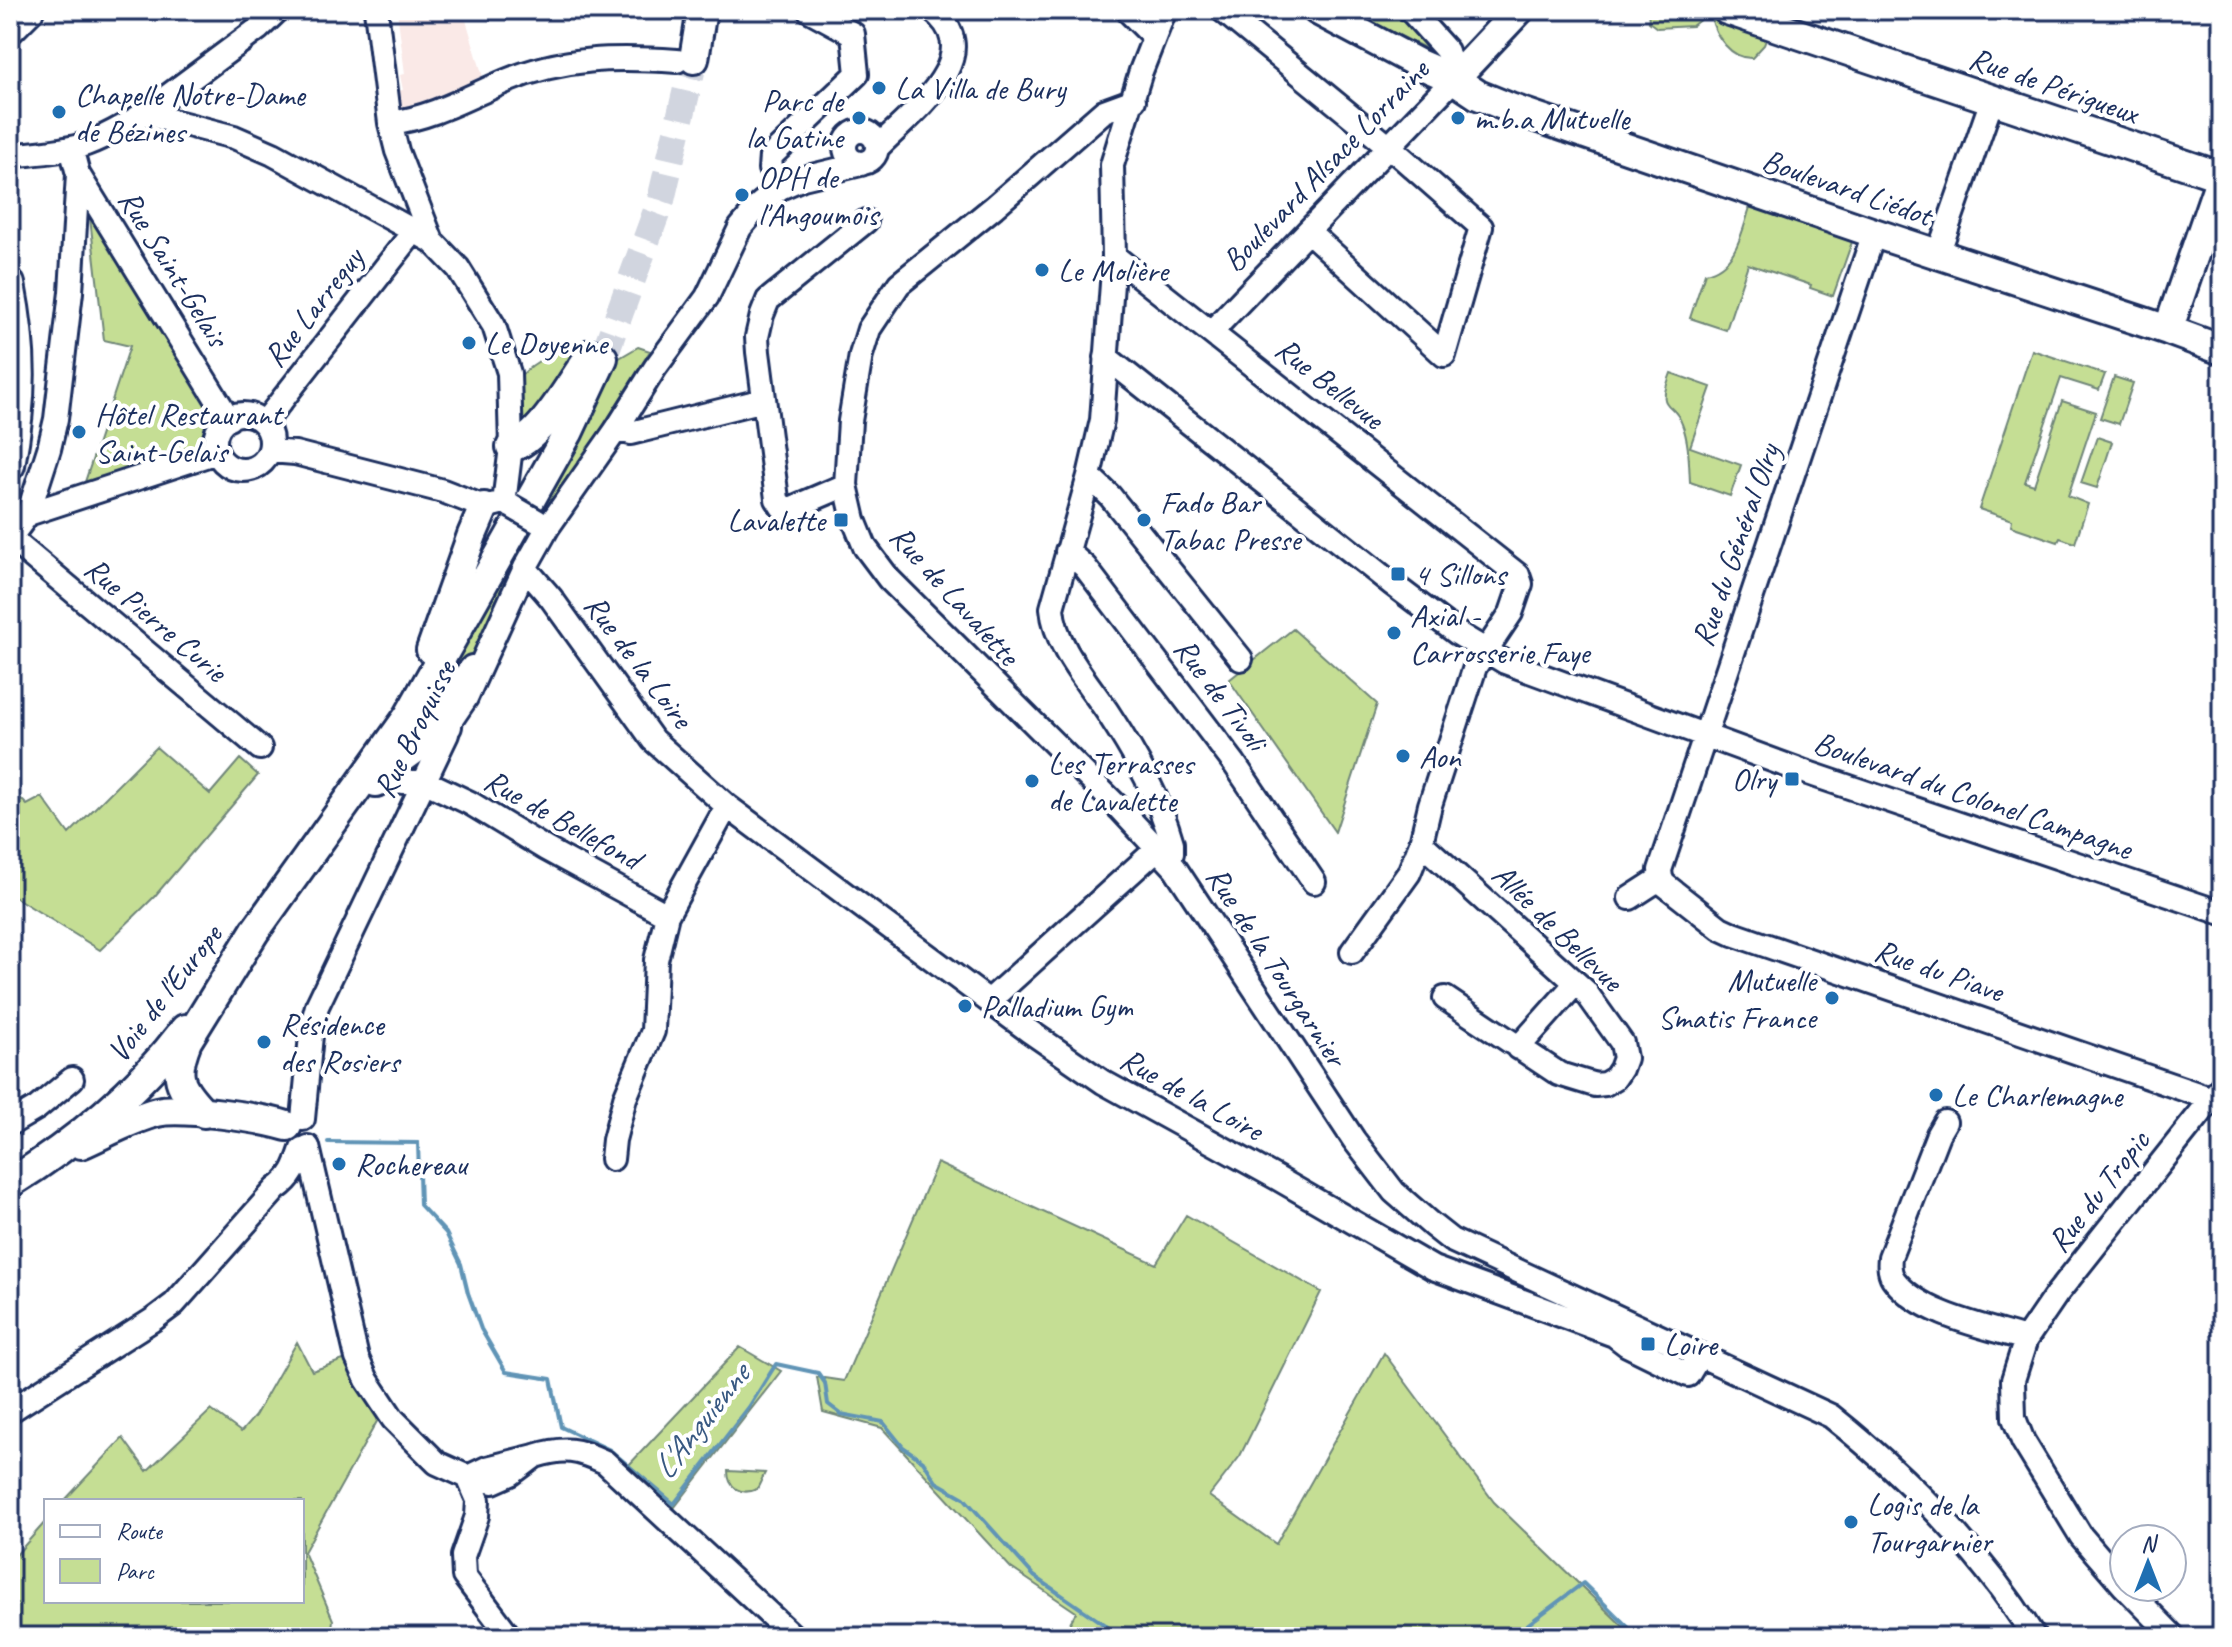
<svg xmlns="http://www.w3.org/2000/svg" width="2232" height="1647" font-family="Caveat,sans-serif">
	<style>
		.built { fill: #fae9e7 }
		.green { fill: #c5de94; stroke: #708679; stroke-width: 2 }
		.lines { fill: none; stroke-linecap: round; stroke-linejoin: round }
		.stream { stroke: #6094b6; stroke-width: 4 }
		.major-tunnel { stroke: #d1d5df; stroke-width: 28; stroke-dasharray: 28 14; stroke-linecap: butt }
		.minor-casing { stroke: #1b2f5e; stroke-width: 28 }
		.major-casing { stroke: #1b2f5e; stroke-width: 34 }
		.minor { stroke: #fff; stroke-width: 22 }
		.major { stroke: #fff; stroke-width: 28 }
		.minor-bridge-casing { stroke: #1b2f5e; stroke-width: 28; stroke-linecap: butt }
		.minor-bridge { stroke: #fff; stroke-width: 22 }
		.poi-dot { fill: #1f6fb2; stroke: #fff; stroke-width: 3 }
		.labels { text-anchor: middle; stroke-width: 8; stroke-linejoin: round; paint-order: stroke }
		.street-label { font-size: 32px; fill: #1b2f5e; stroke: #fff }
		.poi-label { font-size: 32px; fill: #1b2f5e; stroke: #fff; text-anchor: start }
		.water-label { font-size: 34px; font-style: italic; fill: #385982; stroke: #fff }
	</style>
	<rect width="100%" height="100%" fill="#fff"/>
	<filter id="ink" filterUnits="userSpaceOnUse"><feTurbulence type="fractalNoise" baseFrequency=".0125" numOctaves="2"/><feDisplacementMap in="SourceGraphic" scale="16" xChannelSelector="R" yChannelSelector="G"/><feConvolveMatrix kernelMatrix="1 2 1 2 8 2 1 2 1" color-interpolation-filters="sRGB"/></filter>
	<g filter="url(#ink)">
		<!-- built -->
		<path class="built" d="M397 10H463L486 87 407 118 396 109 395 91 403 90 400 75 405 74Z"/>
		<!-- green -->
		<path class="green" d="M1348 10H1397L1414 24 1437 54Z
			M1648 10H1690L1706 15 1692 26 1657 28 1649 22Z
			M1711 17 1767 37 1764 45 1752 58C1731 59 1715 36 1711 17Z
			M88 201 218 415 208 429 207 445 84 485 130 346 104 340Z
			M1751 204 1853 239 1833 296 1810 288 1811 285 1748 264 1726 330 1690 318 1705 273C1737 267 1742 231 1751 204Z
			M575 347 579 350 561 370 525 429 519 428C525 414 524 398 516 385 524 365 554 351 575 347Z
			M638 347 650 351 553 506 545 510 540 506 616 360Z
			M2032 350 2105 374 2099 390 2061 378 2025 482 2034 485 2062 401 2096 412 2068 496 2088 504 2075 543 2060 538 2058 542 2011 526 2012 520 1979 509Z
			M1671 373 1711 387 1690 447 1741 465 1730 496 1690 482C1689 464 1689 441 1682 424 1673 398 1655 414 1671 373Z
			M2114 377 2133 383 2119 424 2100 418Z
			M2097 437 2112 442 2097 488 2081 483Z
			M526 536 528 546 489 630 463 671 428 702Z
			M1293 629 1377 704 1335 832 1229 680Z
			M156 747 210 794 240 759 258 775 154 897 100 950 10 894V801L19 797 27 805 42 797 69 834Z
			M937 1163 1156 1264 1186 1215 1321 1292 1240 1456 1209 1496 1276 1544 1384 1353 1494 1502 1634 1637H1062L1076 1612 1011 1568 882 1428 823 1412 817 1377 844 1381Z
			M297 1342 312 1371 349 1358 380 1416 304 1552 333 1620 331 1637H10V1562L46 1521V1601H302V1501H64L123 1438 147 1471 211 1410 241 1432 255 1416Z
			M740 1347 781 1371 674 1508 627 1467Z
			M728 1471 765 1473 757 1489C741 1496 728 1488 728 1471Z"/>
		<g class="lines">
			<!-- stream -->
			<path class="stream" d="M328 1142 418 1143 420 1205 446 1233 461 1264 468 1293 481 1329 506 1372 551 1379 561 1427 610 1450 674 1504 749 1407 776 1364 818 1373 825 1383 828 1404 841 1414 883 1422 903 1447 923 1461 936 1482 964 1498 1034 1576 1122 1637
				M1511 1637 1583 1583 1638 1637"/>
			<!-- major-tunnel -->
			<path class="major-tunnel" d="M603 358 661 200 694 59"/>
			<!-- minor casing -->
			<g class="minor-casing">
				<path id="minor" d="M376 10 390 123 397 151 432 241
					M1127 10 1154 37
					M1165 10 1141 71 1112 165 1114 256 1102 420 1089 476 1052 608C1055 648 1089 683 1110 716 1136 756 1159 797 1172 843V853L1167 859
					M1222 10 1399 155 1481 227 1444 355 1308 231
					M1134 100 1104 111 994 207 899 284 869 329 861 355 850 421 846 485 854 520 865 547 889 579 1120 809 1175 868 1354 1140 1394 1192 1432 1225 1451 1240 1831 1416C1910 1479 1980 1551 2034 1637
					M146 114 234 137 273 154 432 241 458 268 494 326 509 373 511 447 504 503
					M390 123C432 118 468 97 506 81 562 57 617 57 677 61
					M845 147a16 16 0 1 1 32 0a16 16 0 1 1-32 0Z
					M878 147C910 114 991 56 932 10
					M71 148 78 174 229 419
					M10 156C34 153 63 152 86 144 108 136 140 118 157 104L258 29 278 10
					M780 188 770 169 771 156 857 74 853 34 809 10
					M1938 254 1992 100
					M1114 256 1518 575 1521 584 1511 613 1475 667 1430 805 1421 843 1585 991 1622 1043 1625 1058 1621 1069 1615 1078 1605 1084 1595 1085 1559 1074 1445 998
					M1212 331 1454 79 1447 51 1410 10
					M1106 357 1391 583 1457 633 1505 662 1802 771 2222 913
					M215 442a28 28 0 1 1 56 0a28 28 0 1 1-56 0Z
					M264 423 414 231
					M616 430 631 433 764 400
					M270 451 295 453 443 491 484 507 500 503
					M1089 476 1110 496 1241 659
					M846 485 792 508 782 507 777 499 758 352 757 337 762 315 768 300 866 221
					M28 514 217 452
					M10 538 28 514 49 449 56 419 71 292 78 174
					M10 538 260 748
					M1067 551 1085 567 1234 763 1314 882
					M525 568 551 598 653 740 727 806 1029 1031 1103 1082 1277 1178 1433 1268 1614 1335 1627 1345 1688 1375 1700 1355
					M413 749 433 713 472 667
					M403 782H426L470 803 546 849 667 915
					M1661 878 1660 870 1874 233
					M1661 878 1664 884 1720 928 1733 934 2212 1099
					M1630 898 1661 878
					M1352 952 1409 873 1421 843
					M989 1001 1157 849
					M1518 1048 1576 983
					M303 1119 312 1025 317 1006 447 734V726L466 698 525 568 548 527 616 430 655 368 707 297 740 228 760 204 780 188 803 178 861 164
					M1945 1122 1938 1134 1890 1257C1889 1266 1889 1274 1895 1281 1922 1315 1987 1327 2026 1339
					M10 1124 37 1108 72 1079
					M308 1147 357 1358 367 1380 393 1419 437 1463 468 1477 493 1482 511 1474 535 1456 487 1468 468 1477
					M612 1159 614 1140 625 1098 653 1031 656 960 667 915 727 806
					M10 1411 154 1319 174 1304 276 1189C292 1178 296 1167 302 1149
					M535 1456C565 1447 577 1449 605 1462L794 1637
					M468 1477 478 1500 477 1516 463 1556 464 1576 510 1637
					M2124 1586 2081 1536 2023 1441 2014 1418 2013 1380 2026 1339 2056 1295 2222 1086
					M2125 1587 2174 1637"/>
			</g>
			<!-- major casing -->
			<g class="major-casing">
				<path id="major" d="M1317 10 1419 64 1454 79 1478 95 1510 108 1874 233 2168 330 2222 350
					M1727 10 2222 177
					M10 29 29 10
					M694 59 702 10
					M1454 79 1519 10
					M10 284C23 351 23 398 10 465
					M2168 330 2222 174
					M511 447C540 441 573 379 591 354
					M431 650 472 535 484 507
					M376 782 394 764 447 726
					M204 1113C178 1086 173 1076 187 1041L255 931 408 717 568 433 603 358
					M81 1144C106 1133 130 1119 157 1112 181 1106 262 1118 287 1126
					M10 1183C75 1143 139 1090 185 1029"/>
			</g>
			<!-- minor -->
			<use href="#minor" class="minor"/>
			<!-- major -->
			<use href="#major" class="major"/>
			<!-- minor-bridge casing -->
			<g class="minor-bridge-casing">
				<path id="minor-bridge" d="M511 506 537 521"/>
			</g>
			<!-- minor-bridge -->
			<use href="#minor-bridge" class="minor-bridge"/>
		</g>
	</g>
	<!-- markers -->
	<g class="poi-dot">
		<circle cx="879" cy="88" r="8"/>
		<circle cx="59" cy="112" r="8"/>
		<circle cx="859" cy="118" r="8"/>
		<circle cx="1458" cy="118" r="8"/>
		<circle cx="742" cy="195" r="8"/>
		<circle cx="1042" cy="270" r="8"/>
		<circle cx="469" cy="343" r="8"/>
		<circle cx="79" cy="432" r="8"/>
		<rect x="833" y="512" width="16" height="16" rx="4"/>
		<circle cx="1144" cy="520" r="8"/>
		<rect x="1390" y="566" width="16" height="16" rx="4"/>
		<circle cx="1394" cy="633" r="8"/>
		<circle cx="1403" cy="756" r="8"/>
		<rect x="1784" y="771" width="16" height="16" rx="4"/>
		<circle cx="1032" cy="781" r="8"/>
		<circle cx="1832" cy="998" r="8"/>
		<circle cx="965" cy="1006" r="8"/>
		<circle cx="264" cy="1042" r="8"/>
		<circle cx="1936" cy="1095" r="8"/>
		<circle cx="339" cy="1164" r="8"/>
		<rect x="1640" y="1336" width="16" height="16" rx="4"/>
		<circle cx="1851" cy="1522" r="8"/>
	</g>
	<g class="labels">
		<!-- street labels -->
		<g class="street-label">
			<text transform="translate(2054 85) rotate(19)" y="11">Rue de Périgueux</text>
			<text transform="translate(1325 165) rotate(-46)" y="11">Boulevard Alsace Lorraine</text>
			<text transform="translate(1847 187) rotate(19)" y="11">Boulevard Liédot</text>
			<text transform="translate(174 268) rotate(58)" y="11">Rue Saint-Gelais</text>
			<text transform="translate(313 307) rotate(-52)" y="11">Rue Larreguy</text>
			<text transform="translate(1330 383) rotate(38)" y="11">Rue Bellevue</text>
			<text transform="translate(1735 545) rotate(-71)" y="11">Rue du Général Olry</text>
			<text transform="translate(955 595) rotate(48)" y="11">Rue de Lavalette</text>
			<text transform="translate(156 619) rotate(40)" y="11">Rue Pierre Curie</text>
			<text transform="translate(639 661) rotate(53)" y="11">Rue de la Loire</text>
			<text transform="translate(1221 694) rotate(53)" y="11">Rue de Tivoli</text>
			<text transform="translate(414 729) rotate(-64)" y="11">Rue Broquisse</text>
			<text transform="translate(1973 795) rotate(19)" y="11">Boulevard du Colonel Campagne</text>
			<text transform="translate(563 819) rotate(29)" y="11">Rue de Bellefond</text>
			<text transform="translate(1558 927) rotate(44)" y="11">Allée de Bellevue</text>
			<text transform="translate(1277 966) rotate(57)" y="11">Rue de la Tourgarnier</text>
			<text transform="translate(1939 970) rotate(19)" y="11">Rue du Piave</text>
			<text transform="translate(164 993) rotate(-52)" y="11">Voie de l'Europe</text>
			<text transform="translate(1192 1094) rotate(29)" y="11">Rue de la Loire</text>
			<text transform="translate(2098 1191) rotate(-52)" y="11">Rue du Tropic</text>
		</g>
		<!-- poi labels -->
		<g class="poi-label">
			<text x="895" y="99">La Villa de Bury</text>
			<text x="75" y="105">Chapelle Notre-Dame<tspan x="75" dy="37">de Bézines</tspan></text>
			<text x="843" y="111" text-anchor="end">Parc de<tspan x="843" dy="37">la Gatine</tspan></text>
			<text x="1474" y="129">m.b.a Mutuelle</text>
			<text x="758" y="188">OPH de<tspan x="758" dy="37">l'Angoumois</tspan></text>
			<text x="1058" y="281">Le Molière</text>
			<text x="485" y="354">Le Doyenne</text>
			<text x="95" y="425">Hôtel Restaurant<tspan x="95" dy="37">Saint-Gelais</tspan></text>
			<text x="1160" y="513">Fado Bar<tspan x="1160" dy="37">Tabac Presse</tspan></text>
			<text x="825" y="531" text-anchor="end">Lavalette</text>
			<text x="1414" y="585">4 Sillons</text>
			<text x="1410" y="626">Axial -<tspan x="1410" dy="37">Carrosserie Faye</tspan></text>
			<text x="1419" y="767">Aon</text>
			<text x="1048" y="774">Les Terrasses<tspan x="1048" dy="37">de Lavalette</tspan></text>
			<text x="1776" y="790" text-anchor="end">Olry</text>
			<text x="1816" y="991" text-anchor="end">Mutuelle<tspan x="1816" dy="37">Smatis France</tspan></text>
			<text x="981" y="1017">Palladium Gym</text>
			<text x="280" y="1035">Résidence<tspan x="280" dy="37">des Rosiers</tspan></text>
			<text x="1952" y="1106">Le Charlemagne</text>
			<text x="355" y="1175">Rochereau</text>
			<text x="1664" y="1355">Loire</text>
			<text x="1867" y="1515">Logis de la<tspan x="1867" dy="37">Tourgarnier</tspan></text>
		</g>
		<!-- water labels -->
		<g class="water-label">
			<text transform="translate(700 1421) rotate(-52)" y="12">L'Anguienne</text>
		</g>
	</g>
	<!-- margin -->
	<rect width="2232" height="1647" fill="none" stroke="#fff" stroke-width="40"/>
	<rect x="20" y="20" width="2192" height="1607" fill="none" stroke="#1b2f5e" stroke-width="3" filter="url(#ink)"/>
	<!-- legend -->
	<rect x="44" y="1499" width="260" height="104" fill="#ffffff" stroke="#a4acbf" stroke-width="2"/>
	<rect x="60" y="1525" width="40" height="12" fill="#ffffff" stroke="#a4acbf" stroke-width="2"/>
	<text x="116" y="1539" font-size="24" fill="#1b2f5e">Route</text>
	<rect x="60" y="1559" width="40" height="24" fill="#c5de94" stroke="#a4acbf" stroke-width="2"/>
	<text x="116" y="1579" font-size="24" fill="#1b2f5e">Parc</text>
	<!-- north arrow -->
	<g transform="translate(2148 1563)"><circle r="38" fill="#ffffff" stroke="#a4acbf" stroke-width="2"/>
	<path d="M0-6L14 30L0 20L-14 30Z" fill="#1f6fb2"/>
	<text y="-12" font-size="22" font-weight="bold" text-anchor="middle" fill="#1b2f5e">N</text>
	</g>
</svg>
